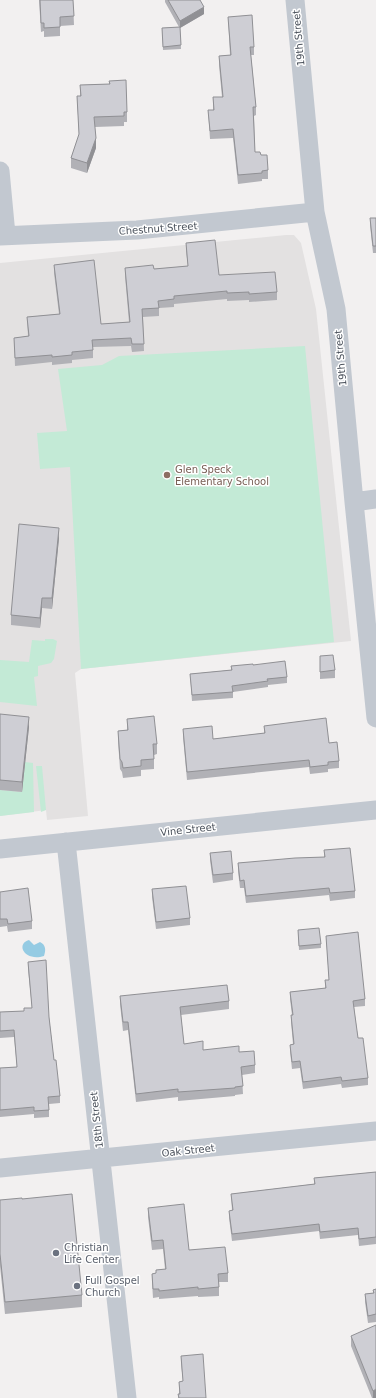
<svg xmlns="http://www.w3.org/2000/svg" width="376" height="1398" font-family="'DejaVu Sans',sans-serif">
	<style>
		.education { fill: #e3e1e1 }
		.green { fill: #c3ead6 }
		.water { fill: #95cbe3 }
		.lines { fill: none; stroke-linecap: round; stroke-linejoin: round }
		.minor { stroke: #c2c8d0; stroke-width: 19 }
		.wall { fill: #b1b1b6 }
		.shaded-wall { fill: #909094 }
		.building { fill: #ceced4; stroke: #909094 }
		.education-dot { fill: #8d6e63; stroke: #fff; stroke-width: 1.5 }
		.worship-dot { fill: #6b7280; stroke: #fff; stroke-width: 1.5 }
		.labels { text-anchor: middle; stroke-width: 3; stroke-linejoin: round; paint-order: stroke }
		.street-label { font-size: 10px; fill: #4a515b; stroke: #fff }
		.education-label { font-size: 10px; fill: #785e54; stroke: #fff; text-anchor: start }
		.worship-label { font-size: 10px; fill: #5b616d; stroke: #fff; text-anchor: start }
	</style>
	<rect width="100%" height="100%" fill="#f2f0f0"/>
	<!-- education -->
	<path class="education" d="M286 235H294L301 243 316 309 351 641 81 669 75 673 88 816 47 820 46 810 0 816V263Z"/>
	<!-- green -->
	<path class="green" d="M305 346 334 642 81 669 70 467 40 469 37 433 67 431 58 369 102 365 119 356Z
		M45 639H53L57 641 54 659 51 663 38 666V676L34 677 37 706 0 702V660L29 662 32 640 45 641Z
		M25 762 33 763 34 812 0 816V790L22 792Z
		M36 766H42L46 810 41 812Z"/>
	<!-- water -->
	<path class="water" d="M29 940 34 945 40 942C46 945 46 950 44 956 25 962 15 944 29 940Z"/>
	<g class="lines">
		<!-- minor -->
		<path class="minor" d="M295 0 315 212 336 309 354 502 376 718
			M0 171 6 235
			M0 236 137 230 315 212
			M354 502 376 499
			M66 842 127 1398
			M0 849 376 810
			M0 1168 376 1131"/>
	</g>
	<!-- wall -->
	<path class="wall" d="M39 0H73L74 25 60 26V36L44 37V31L41 32Z
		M165 0H200L204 14 180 28 181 49 163 50 162 28 179 27 165 2Z
		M228 17 254 47V55H251L256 107V115L254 116 255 152 261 155 268 170V179H262V181L238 184 233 138 210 139 208 110H213V97H222L219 65V56L230 55Z
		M109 81 127 112V122H124V126L95 127 96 148 87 173 71 168V158L79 135 77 96H80V85L109 84Z
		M370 218H376V253H373L370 225Z
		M186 243 219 275 277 292V300L249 302V300L227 301V299L174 304V307L159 308V316L143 317 144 351 132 352 131 346 93 347V358L72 360V363L52 365V362L15 366 14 338 28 336 27 317 59 314 54 273V265L101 324 129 322 125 276V268L154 269 188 266 186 251Z
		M59 538 52 609 42 608 40 628 11 625V615Z
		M320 656 335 670V678L320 679Z
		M253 665 287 677V683L268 685V687L233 692V698L192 701 190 674 231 670V666Z
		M0 714 29 727 22 792 0 790Z
		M127 719 157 744V754L154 755V769L141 770V776L123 778 122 772 120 769 118 741V731L127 730Z
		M264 726 339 761V768L328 769V772L310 774 309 767 187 780 183 737V729L213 739 264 733Z
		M324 850 355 891V898L330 901 329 895 246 903 244 888H240L238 871V863L324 857Z
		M210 853 233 873V880L213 883 210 860Z
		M152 889 190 918V925L156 929 152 897Z
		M0 892 32 921V929L8 932 7 926 0 927Z
		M298 930 321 944V948L299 950Z
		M326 936 365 999V1006L354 1007 358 1038 368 1078V1085L342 1088 341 1084 303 1089 300 1068 292 1069 290 1051V1045L293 1044 291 1022V1015H292L290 999V992L325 988V980H329Z
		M28 962 49 1017 54 1060 60 1096V1103L49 1104V1117L34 1118V1114L0 1117V1068L17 1067 14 1037 0 1038V1012L24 1011 32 1008 28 969Z
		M120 996 229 1001V1009L181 1015 184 1044 203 1050 239 1052 255 1065V1073L242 1075 243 1094 235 1095V1096L178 1101V1097L136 1102 128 1030 123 1031 120 1004Z
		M376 1172V1244L359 1246 358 1235 320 1239 319 1231 232 1241 229 1218V1211L232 1210 231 1194 314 1184V1178Z
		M22 1199 82 1295V1307L5 1314 0 1266V1200Z
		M148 1208 189 1250 228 1273V1282H219V1296L198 1297V1296L159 1299V1297L153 1298 152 1282V1274L156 1273V1270L165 1269 163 1249 152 1250 148 1217Z
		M376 1289V1322L368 1323 365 1302V1294L373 1293V1290Z
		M351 1336 376 1398H372L351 1346Z
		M181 1356 206 1398H178V1394H179V1382L183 1381 181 1364Z"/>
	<!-- shaded-wall -->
	<path class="shaded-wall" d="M204 7V14L180 28V21Z
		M96 138V148L87 173V163Z
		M59 528V538L52 609V598Z
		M42 598V608L40 628V618Z
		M29 717V727L22 792V782Z
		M376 1389V1398H373V1391Z"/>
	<!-- building -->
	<path class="building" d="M40 0H73L74 16 60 17V27L44 28V23H41Z
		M168 0H200L204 7 180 21Z
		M252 15 254 47H250L256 107H253L255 152H260L261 155H267L268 170 262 171V173L238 175 233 129 210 131 208 110H214L213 97H223L219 56 231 55 228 17Z
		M180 27 181 45 163 47 162 28Z
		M126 80 127 112H124V116L94 117 96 138 87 163 71 158 79 134 77 96H81L80 85 110 84 109 81Z
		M370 218H376V246H373Z
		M215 240 219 275 275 272 277 292 249 294V292L227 293V291L174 296V299L158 301 159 308 142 309 144 344H132L131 338 92 340 93 350 72 352V355L52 357V355L15 358 14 338 29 336 27 317 60 314 54 265 94 260 101 324 130 322 125 268 153 265 154 269 188 266 186 243Z
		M19 524 59 528 52 598H42L40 618 11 615Z
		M333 655 335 670 320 672V656Z
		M285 661 287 677 267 679 268 681 232 686 233 692 192 695 190 674 232 670 231 666 253 664V665Z
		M0 714 29 717 22 782 0 780Z
		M154 716 157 744H153L154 759 141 760V766L123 768 122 762 120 759 118 731 128 730 127 719Z
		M326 718 329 743 337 742 339 761 328 762V765L310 767 309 760 187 772 183 729 212 726 213 739 265 733 264 726Z
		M350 848 355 891 330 893 329 888 246 896 244 880 240 881 238 863 295 858 325 857 324 850Z
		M231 851 233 873 213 875 210 853Z
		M186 886 190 918 156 922 152 889Z
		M28 888 32 921 8 924 7 919H0V892Z
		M319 928 321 944 299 946 298 930Z
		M358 932 365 999 353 1001 358 1038H363L368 1078 342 1081 341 1077 303 1082 300 1061 292 1062 290 1045 294 1044 291 1015H293L290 992 326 988 325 980H329L326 936Z
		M46 960 49 1017 54 1060H56L60 1096 48 1097 49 1110 34 1111V1107L0 1110V1068L17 1067 14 1030 0 1031V1012L24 1011V1008H32L28 962Z
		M227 985 229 1001 180 1007 184 1044 203 1041V1050L239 1046V1052L254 1051 255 1065 241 1067 243 1086 235 1087V1088L178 1092V1089L136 1094 128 1022H123L120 996Z
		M376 1172V1237L359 1239 358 1228 320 1232 319 1224 232 1234 229 1211 233 1210 231 1194 315 1184 314 1178Z
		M72 1194 82 1295 5 1302 0 1254V1200L22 1198V1199Z
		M184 1204 189 1250 225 1247 228 1273 218 1274 219 1287 198 1289V1287L159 1291V1289H153L152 1274 156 1273V1270L166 1269 163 1240 152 1241 148 1208Z
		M376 1289V1314L368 1316 365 1294 374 1293 373 1290Z
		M376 1325V1389L373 1391 351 1336Z
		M203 1354 206 1398H179L178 1394H180L179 1382 183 1381 181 1356Z"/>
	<!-- markers -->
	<circle class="education-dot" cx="167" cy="475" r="4"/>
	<g class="worship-dot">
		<circle cx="56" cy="1253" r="4"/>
		<circle cx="77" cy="1286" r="4"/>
	</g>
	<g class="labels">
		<!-- street labels -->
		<g class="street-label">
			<text transform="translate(298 38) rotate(-95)" y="4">19th Street</text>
			<text transform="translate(158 228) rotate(-4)" y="4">Chestnut Street</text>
			<text transform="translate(340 358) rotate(-95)" y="4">19th Street</text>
			<text transform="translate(188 829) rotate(-6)" y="4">Vine Street</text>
			<text transform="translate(96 1120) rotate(-96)" y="4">18th Street</text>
			<text transform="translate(188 1150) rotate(-6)" y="4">Oak Street</text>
		</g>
		<!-- education labels -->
		<g class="education-label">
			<text x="175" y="473">Glen Speck<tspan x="175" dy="12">Elementary School</tspan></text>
		</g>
		<!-- worship labels -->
		<g class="worship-label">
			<text x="64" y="1251">Christian<tspan x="64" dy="12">Life Center</tspan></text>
			<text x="85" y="1284">Full Gospel<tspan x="85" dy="12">Church</tspan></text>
		</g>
	</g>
</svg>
